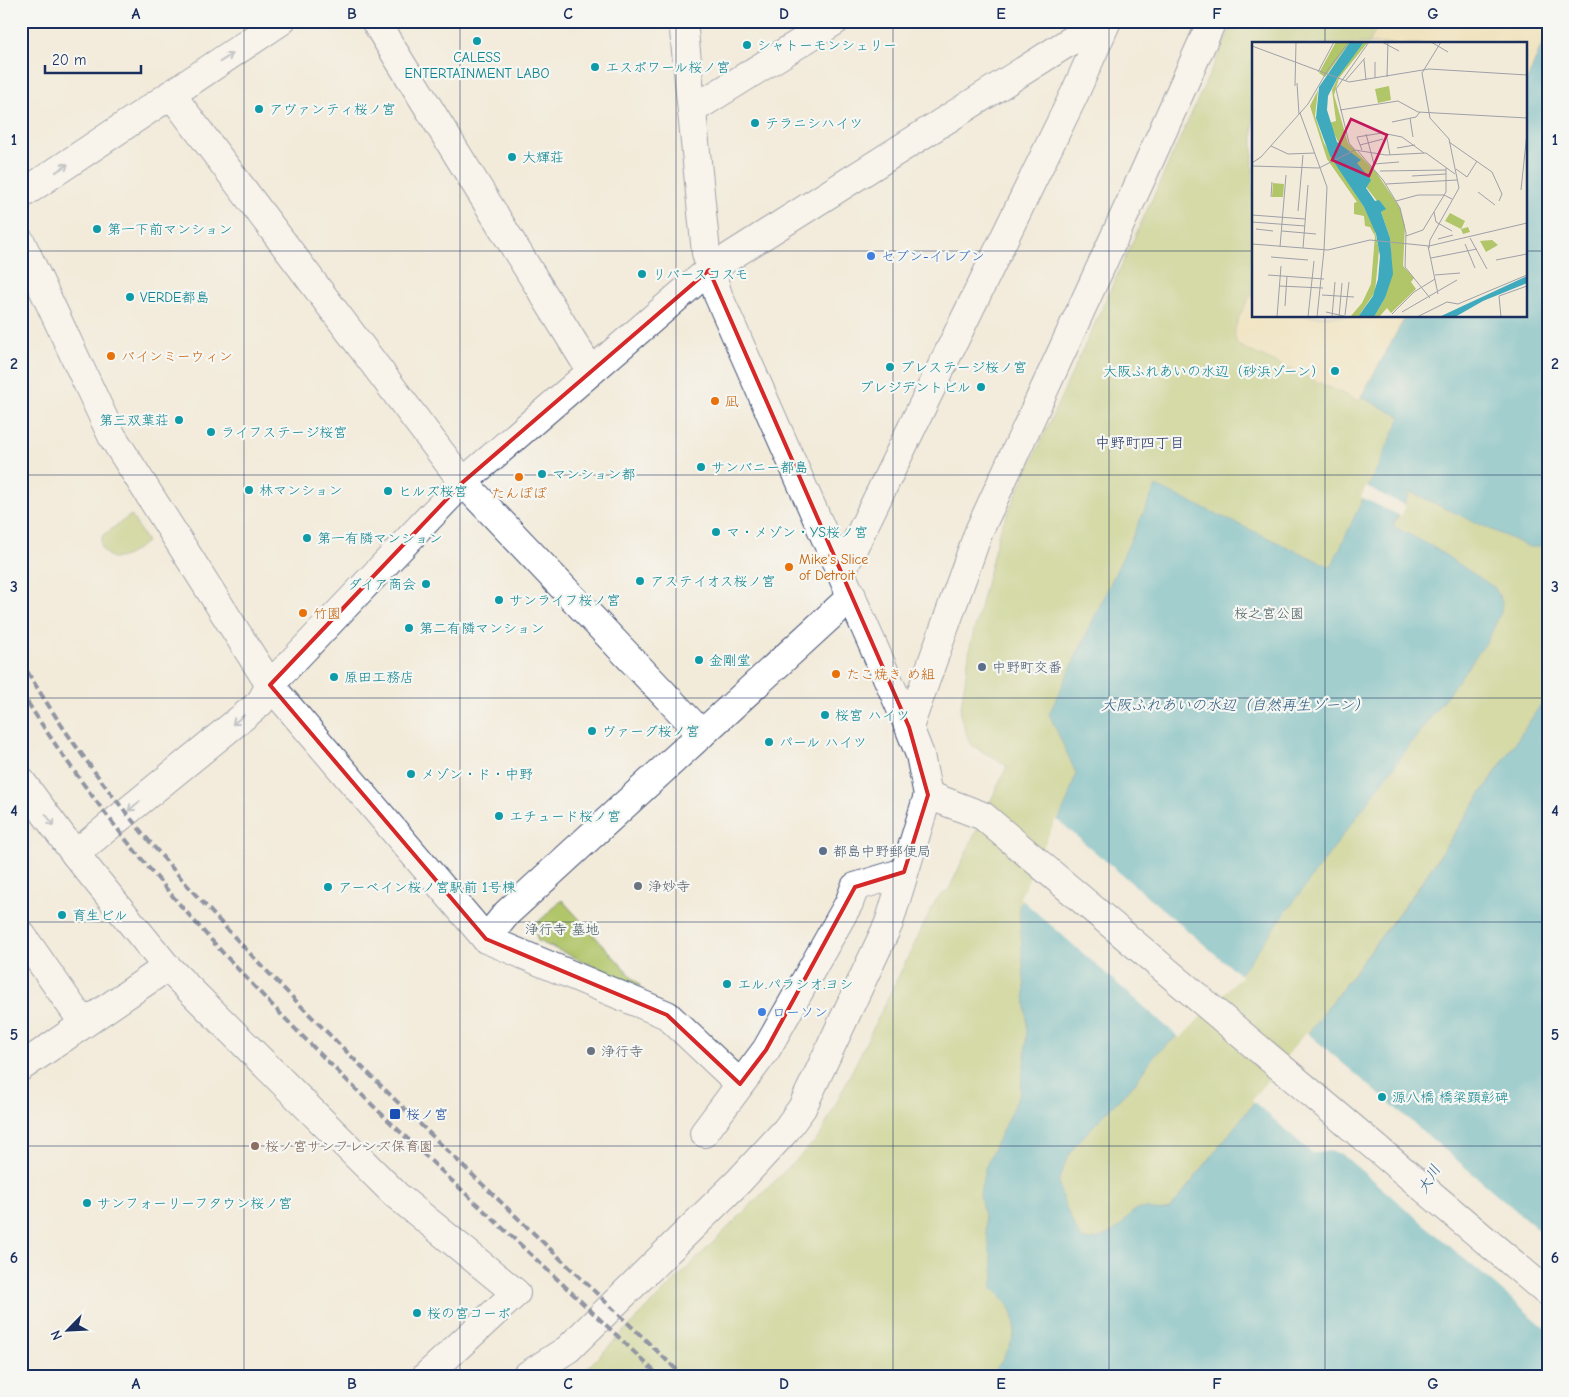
<svg xmlns="http://www.w3.org/2000/svg" width="1569" height="1397" font-family="'Comic Neue','Klee One',sans-serif">
	<style>
		.green { fill: #b1c569; stroke: #667a64; fill-rule: evenodd }
		.sand { fill: #eeda9e; stroke: #84847e }
		.water { fill: #3faabe; stroke: #2d6c8e }
		.pier { fill: #f3ebda }
		.lines { fill: none; stroke-linecap: round; stroke-linejoin: round }
		.minor-casing { stroke: #3b4b71; stroke-width: 30 }
		.tertiary-casing { stroke: #3b4b71; stroke-width: 30 }
		.minor { stroke: #fff; stroke-width: 28 }
		.tertiary { stroke: #fff; stroke-width: 28 }
		.rail { stroke: #1b2f5e; stroke-width: 4; stroke-dasharray: 8 4; stroke-linecap: butt }
		.oneway { stroke: #8d97ae }
		.marked { fill: none; stroke: #d62828; stroke-width: 4; stroke-linejoin: round }
		.grid { fill: none; stroke: #1b2f5e; stroke-width: 1; stroke-opacity: 0.55 }
		.culture-dot { fill: #0f9aa8; stroke: #f6f6f2; stroke-width: 2 }
		.shop-dot { fill: #3f7fe0; stroke: #f6f6f2; stroke-width: 2 }
		.food-dot { fill: #e8710a; stroke: #f6f6f2; stroke-width: 2 }
		.service-dot { fill: #5c6f8a; stroke: #f6f6f2; stroke-width: 2 }
		.worship-dot { fill: #6b7280; stroke: #f6f6f2; stroke-width: 2 }
		.transit-dot { fill: #1a4fb4; stroke: #f6f6f2; stroke-width: 2 }
		.education-dot { fill: #8d6e63; stroke: #f6f6f2; stroke-width: 2 }
		.labels { text-anchor: middle; stroke-width: 4.5; stroke-linejoin: round; paint-order: stroke }
		.culture-label { font-size: 14px; fill: #0d838f; stroke: #f6f6f2; text-anchor: start }
		.shop-label { font-size: 14px; fill: #366cbe; stroke: #f6f6f2; text-anchor: start }
		.food-label { font-size: 14px; fill: #c56008; stroke: #f6f6f2; text-anchor: start }
		.park-label { font-size: 14px; fill: #485c61; stroke: #f6f6f2 }
		.service-label { font-size: 14px; fill: #4e5e75; stroke: #f6f6f2; text-anchor: start }
		.worship-label { font-size: 14px; fill: #5b616d; stroke: #f6f6f2; text-anchor: start }
		.transit-label { font-size: 14px; fill: #164399; stroke: #f6f6f2; text-anchor: start }
		.education-label { font-size: 14px; fill: #785e54; stroke: #f6f6f2; text-anchor: start }
		.neighbourhood-label { font-size: 15px; fill: #1b2f5e; stroke: #f6f6f2 }
		.water-label { font-size: 15px; font-style: italic; fill: #285a80; stroke: #f6f6f2 }
		.inset-road { fill: none; stroke: #9da0a8; stroke-width: 1 }
		.view { fill: #c2185b; fill-opacity: 0.15; stroke: #c2185b; stroke-width: 2.5 }
		.inset-edge { fill: none; stroke: #1b2f5e; stroke-width: 2.5 }
		.neatline { fill: none; stroke: #1b2f5e; stroke-width: 2 }
		.grid-label { font-size: 16px; text-anchor: middle; font-weight: bold; fill: #1b2f5e }
	</style>
	<rect width="100%" height="100%" fill="#f6f6f2"/>
	<filter id="ink" filterUnits="userSpaceOnUse"><feTurbulence type="fractalNoise" baseFrequency=".02" numOctaves="2"/><feDisplacementMap in="SourceGraphic" scale="10" xChannelSelector="R" yChannelSelector="G"/><feConvolveMatrix kernelMatrix="1 2 1 2 8 2 1 2 1" color-interpolation-filters="sRGB"/></filter>
	<filter id="wash" filterUnits="userSpaceOnUse"><feTurbulence type="fractalNoise" baseFrequency=".0096" numOctaves="4" result="noise"/><feDisplacementMap in="SourceGraphic" scale="20" xChannelSelector="R" yChannelSelector="G"/><feGaussianBlur stdDeviation="1.12" result="paint"/><feColorMatrix in="noise" values="0 0 0 0 0 0 0 0 0 0 0 0 0 0 0 0 0 1.4 0 .05"/><feComposite in="paint" operator="in"/></filter>
	<g filter="url(#wash)">
		<rect width="100%" height="100%" fill="#f3ebda"/>
		<!-- green -->
		<path class="green" d="M1234 21H1548V694L1421 883 1310 1031 1171 1208 1032 1376H576L588 1367 820 1136 936 900 949 889 1007 766 970 744 960 714 970 647 999 532ZM1253 44H1525V316H1253Z
			M131 515 147 542C136 549 117 567 105 553 100 548 100 541 103 535Z
			M562 900 641 987 538 941 534 926Z"/>
		<!-- sand -->
		<path class="sand" d="M1379 21H1548V30L1525 85V44H1369Z
			M1253 291V316H1406L1359 401 1239 346C1226 331 1246 306 1253 291Z"/>
		<!-- water -->
		<path class="water" d="M1548 30V542L1536 547H1529L1410 492 1393 526 1433 547 1495 588 1502 602 1501 612 1488 640 1243 970 1186 1029 1155 1055 1135 1083 1078 1142C1072 1149 1060 1172 1059 1181 1058 1194 1075 1228 1082 1240 1094 1241 1110 1235 1119 1227 1126 1222 1128 1213 1136 1210 1148 1206 1159 1214 1171 1208L1310 1031 1421 884 1548 694V1376H990C1015 1345 1029 1317 992 1288L994 1275 980 1194 985 1168 1020 1092 1025 1058 1027 1024 1019 906 1068 799 1076 773 1049 714 1156 486 1331 567 1401 417 1361 397 1406 316H1525V85Z"/>
		<!-- pier -->
		<path class="pier" d="M1366 487 1406 506 1401 516 1361 497Z
			M1056 819 1241 976 1180 1038 1020 898Z
			M1306 1032 1548 1238V1330L1342 1154 1331 1151 1312 1153 1252 1100Z"/>
	</g>
	<g filter="url(#ink)">
		<g class="lines">
			<!-- minor casing -->
			<g class="minor-casing">
				<path id="minor" d="M375 21 591 371
					M692 110 835 21
					M21 195 281 21
					M841 573 1074 95 1107 21
					M21 781 75 854 167 967 396 1195 516 1293 426 1376
					M75 854 260 703 270 685
					M21 934 84 1024
					M486 939 667 1015 740 1084
					M21 1067 167 967
					M704 1133 766 1050 849 903 855 887 904 872"/>
			</g>
			<!-- tertiary casing -->
			<g class="tertiary-casing">
				<path id="tertiary" d="M171 94 463 482 702 734
					M21 242 112 436 270 685 486 939 507 913 852 596
					M270 685 463 482 709 270 1102 21
					M909 727 979 531 1143 175 1212 21
					M928 795 983 816 1548 1293
					M526 1376 568 1349 739 1181 786 1130 802 1108 889 923 928 795 920 755 909 727 718 295 706 253 683 21"/>
			</g>
			<!-- minor -->
			<use href="#minor" class="minor"/>
			<!-- tertiary -->
			<use href="#tertiary" class="tertiary"/>
			<!-- rail -->
			<path class="rail" d="M21 661C107 808 227 933 347 1052 457 1162 571 1268 683 1376
				M21 692C188 959 436 1159 659 1376"/>
		</g>
		<!-- one-way arrows -->
		<defs><path id="oneway-shaft" d="M-6 0H5M1.5-3L5.5 0L1.5 3" fill="none" stroke-width="1.6" stroke-linecap="round" stroke-linejoin="round" transform="scale(1.25)"/></defs>
		<g class="oneway">
			<use href="#oneway-shaft" transform="translate(226 58) rotate(-33)"/>
			<use href="#oneway-shaft" transform="translate(62 168) rotate(-34)"/>
			<use href="#oneway-shaft" transform="translate(238 720) rotate(141)"/>
			<use href="#oneway-shaft" transform="translate(134 806) rotate(140)"/>
			<use href="#oneway-shaft" transform="translate(50 820) rotate(53)"/>
		</g>
	</g>
	<!-- marked area -->
	<path d="M0 0H1569V1397H0ZM709 270 909 727 928 795 904 872 855 887 766 1050 740 1084 667 1015 486 939 270 685 463 482Z" fill="#f3ebda" fill-opacity=".55" fill-rule="evenodd"/>
	<path class="marked" d="M709 270 909 727 928 795 904 872 855 887 766 1050 740 1084 667 1015 486 939 270 685 463 482Z"/>
	<!-- grid -->
	<path class="grid" d="M244 21V1376M460 21V1376M676 21V1376M893 21V1376M1109 21V1376M1325 21V44M21 251H1253M1525 251H1548M1325 316V1376M21 475H1548M21 698H1548M21 922H1548M21 1146H1548"/>
	<!-- markers -->
	<g class="culture-dot">
		<circle cx="477" cy="41" r="5"/>
		<circle cx="747" cy="45" r="5"/>
		<circle cx="595" cy="67" r="5"/>
		<circle cx="259" cy="109" r="5"/>
		<circle cx="755" cy="123" r="5"/>
		<circle cx="512" cy="157" r="5"/>
		<circle cx="97" cy="229" r="5"/>
		<circle cx="642" cy="274" r="5"/>
		<circle cx="130" cy="297" r="5"/>
		<circle cx="890" cy="367" r="5"/>
		<circle cx="1335" cy="371" r="5"/>
		<circle cx="981" cy="387" r="5"/>
		<circle cx="179" cy="420" r="5"/>
		<circle cx="211" cy="432" r="5"/>
		<circle cx="701" cy="467" r="5"/>
		<circle cx="542" cy="474" r="5"/>
		<circle cx="249" cy="490" r="5"/>
		<circle cx="388" cy="491" r="5"/>
		<circle cx="716" cy="532" r="5"/>
		<circle cx="307" cy="538" r="5"/>
		<circle cx="640" cy="581" r="5"/>
		<circle cx="426" cy="584" r="5"/>
		<circle cx="499" cy="600" r="5"/>
		<circle cx="409" cy="628" r="5"/>
		<circle cx="699" cy="660" r="5"/>
		<circle cx="334" cy="677" r="5"/>
		<circle cx="825" cy="715" r="5"/>
		<circle cx="592" cy="731" r="5"/>
		<circle cx="769" cy="742" r="5"/>
		<circle cx="411" cy="774" r="5"/>
		<circle cx="499" cy="816" r="5"/>
		<circle cx="328" cy="887" r="5"/>
		<circle cx="62" cy="915" r="5"/>
		<circle cx="727" cy="984" r="5"/>
		<circle cx="1382" cy="1097" r="5"/>
		<circle cx="87" cy="1203" r="5"/>
		<circle cx="417" cy="1313" r="5"/>
	</g>
	<g class="shop-dot">
		<circle cx="871" cy="256" r="5"/>
		<circle cx="762" cy="1012" r="5"/>
	</g>
	<g class="food-dot">
		<circle cx="111" cy="356" r="5"/>
		<circle cx="715" cy="401" r="5"/>
		<circle cx="519" cy="477" r="5"/>
		<circle cx="789" cy="567" r="5"/>
		<circle cx="303" cy="613" r="5"/>
		<circle cx="836" cy="674" r="5"/>
	</g>
	<g class="service-dot">
		<circle cx="982" cy="667" r="5"/>
		<circle cx="823" cy="851" r="5"/>
	</g>
	<g class="worship-dot">
		<circle cx="638" cy="886" r="5"/>
		<circle cx="591" cy="1051" r="5"/>
	</g>
	<rect class="transit-dot" x="389" y="1108" width="12" height="12" rx="2.5"/>
	<circle class="education-dot" cx="255" cy="1146" r="5"/>
	<g class="labels">
		<!-- culture labels -->
		<g class="culture-label">
			<text x="757" y="50">シャトーモンシェリー</text>
			<text x="477" y="62" text-anchor="middle">CALESS<tspan x="477" dy="16">ENTERTAINMENT LABO</tspan></text>
			<text x="605" y="72">エスポワール桜ノ宮</text>
			<text x="269" y="114">アヴァンティ桜ノ宮</text>
			<text x="765" y="128">テラニシハイツ</text>
			<text x="522" y="162">大輝荘</text>
			<text x="107" y="234">第一下前マンション</text>
			<text x="652" y="279">リバースコスモ</text>
			<text x="140" y="302">VERDE都島</text>
			<text x="900" y="372">プレステージ桜ノ宮</text>
			<text x="1325" y="376" text-anchor="end">大阪ふれあいの水辺（砂浜ゾーン）</text>
			<text x="971" y="392" text-anchor="end">プレジデントビル</text>
			<text x="169" y="425" text-anchor="end">第三双葉荘</text>
			<text x="221" y="437">ライフステージ桜宮</text>
			<text x="711" y="472">サンバニー都島</text>
			<text x="552" y="479">マンション都</text>
			<text x="259" y="495">林マンション</text>
			<text x="398" y="496">ヒルズ桜宮</text>
			<text x="726" y="537">マ・メゾン・YS桜ノ宮</text>
			<text x="317" y="543">第一有隣マンション</text>
			<text x="650" y="586">アステイオス桜ノ宮</text>
			<text x="416" y="589" text-anchor="end">ダイア商会</text>
			<text x="509" y="605">サンライフ桜ノ宮</text>
			<text x="419" y="633">第二有隣マンション</text>
			<text x="709" y="665">金剛堂</text>
			<text x="344" y="682">原田工務店</text>
			<text x="835" y="720">桜宮 ハイツ</text>
			<text x="602" y="736">ヴァーグ桜ノ宮</text>
			<text x="779" y="747">パール ハイツ</text>
			<text x="421" y="779">メゾン・ド・中野</text>
			<text x="509" y="821">エチュード桜ノ宮</text>
			<text x="338" y="892">アーベイン桜ノ宮駅前 1号棟</text>
			<text x="72" y="920">育生ビル</text>
			<text x="737" y="989">エル.パラシオ.ヨシ</text>
			<text x="1392" y="1102">源八橋 橋梁顕彰碑</text>
			<text x="97" y="1208">サンフォーリーフタウン桜ノ宮</text>
			<text x="427" y="1318">桜の宮コーポ</text>
		</g>
		<!-- shop labels -->
		<g class="shop-label">
			<text x="881" y="261">セブン-イレブン</text>
			<text x="772" y="1017">ローソン</text>
		</g>
		<!-- food labels -->
		<g class="food-label">
			<text x="121" y="361">バインミーウィン</text>
			<text x="725" y="406">凪</text>
			<text x="519" y="498" text-anchor="middle">たんぽぽ</text>
			<text x="799" y="564">Mike's Slice<tspan x="799" dy="16">of Detroit</tspan></text>
			<text x="313" y="618">竹園</text>
			<text x="846" y="679">たこ焼き め組</text>
		</g>
		<!-- park labels -->
		<g class="park-label">
			<text x="1269" y="618">桜之宮公園</text>
			<text x="562" y="934">浄行寺 墓地</text>
		</g>
		<!-- service labels -->
		<g class="service-label">
			<text x="992" y="672">中野町交番</text>
			<text x="833" y="856">都島中野郵便局</text>
		</g>
		<!-- worship labels -->
		<g class="worship-label">
			<text x="648" y="891">浄妙寺</text>
			<text x="601" y="1056">浄行寺</text>
		</g>
		<!-- transit labels -->
		<g class="transit-label">
			<text x="406" y="1119">桜ノ宮</text>
		</g>
		<!-- education labels -->
		<g class="education-label">
			<text x="265" y="1151">桜ノ宮サンフレンズ保育園</text>
		</g>
		<!-- neighbourhood labels -->
		<g class="neighbourhood-label">
			<text x="1140" y="448">中野町四丁目</text>
		</g>
		<!-- water labels -->
		<g class="water-label">
			<text x="1235" y="710">大阪ふれあいの水辺（自然再生ゾーン）</text>
			<text transform="translate(1429 1179) rotate(-59)" y="5">大川</text>
		</g>
	</g>
	<!-- overview -->
	<g transform="translate(1252 42)">
		<rect width="275" height="275" fill="#f3ebda"/>
		<path d="M84 0H98L73 35 67 31ZM112 0H116L87 36 82 53 96 101 124 130 148 166 153 184 151 224 162 236 159 240 164 247 139 271 135 266 127 275H122L133 256 140 228 138 196 129 170 132 168 98 124 77 81 84 79 80 48 89 29ZM137 44 139 58 126 61 123 47ZM66 48 63 74 72 101 112 165 122 185 127 208 123 250 106 275H98L110 261 119 242 123 194 118 185 113 184 112 174 102 172V161L105 160 75 117 58 64ZM21 141 32 142 31 155H20ZM198 171 213 179 209 187 216 185 218 190 211 192 209 187 193 179ZM240 198 246 203 234 210 228 199Z" fill="#b1c569"/>
		<path d="M98 0H112L86 35 76 54 75 68 85 100 109 118 105 121 119 138 114 146 123 159 127 158 134 167 129 170 138 196 141 232 133 256 122 275H106L121 254 126 237 128 214 124 192 112 165 78 114 64 76 67 45ZM275 234V241L231 259 203 275H187Z" fill="#3faabe"/>
		<path class="inset-road" d="M117 0 84 47 97 101 103 108 134 113 174 111 203 132M130 0 147 9M179 0 196 10M0 4 97 40 177 27 275 33M112 18 114 38M123 20V36M66 30 82 0M135 35 136 0M93 39 113 16M45 41 47 72M43 44 44 0M88 68 146 59 166 70 275 76M48 71 75 145 72 208M158 76 161 95M140 80 164 75 168 70M134 91 138 113M114 92 122 122 147 120M197 100 240 130 250 152 247 159M108 103 131 97M19 104 36 112 63 111M145 106 163 103M105 108 131 138 148 166 154 191 153 225 178 256M110 108 105 95 130 91 150 95 172 111M0 121 9 115 56 62 77 26 97 0M0 124 67 126 103 108M204 127 215 135 225 119M128 129 194 128M160 134 194 132M134 142 205 138M269 148 275 91M226 150 243 163M19 155 20 140M144 159 166 153H192L200 157M46 169 51 113M182 170 184 180 200 189M0 173 53 177M0 180 53 184M4 187 21 189M30 189 64 192M154 194 171 188 194 150V126M218 196 235 227M186 197 201 193M0 202 76 208 118 198 177 204 275 181M213 202 223 226M176 204 186 252M28 205 34 133M51 206 56 143M177 206 178 198 207 146 197 97 178 76 170 31 189 0M19 215 56 218M179 216 225 207M244 218 275 212M16 233 72 237M183 233 208 231M27 244 71 246M70 253 102 255M33 264 35 234M74 270 96 275M150 270 205 238M140 272 162 250 183 237M93 273 97 240M25 275 29 224M56 275 62 219M65 275 72 208M80 275 83 240M87 275 90 241M165 275 195 260 206 262 275 233M249 275 247 254 275 244"/>
		<path class="view" d="M99 77 135 93 117 134 80 118Z"/>
		<rect width="275" height="275" class="inset-edge"/>
	</g>
	<!-- margin -->
	<rect width="1569" height="1397" fill="none" stroke="#f6f6f2" stroke-width="55"/>
	<!-- north arrow -->
	<g transform="translate(68 1330) rotate(246)" stroke="#f6f6f2" stroke-width="4" paint-order="stroke">
	<path d="M0-4L9 19L0 12L-9 19Z" fill="#1b2f5e"/>
	<text y="-8" font-size="14" font-weight="bold" text-anchor="middle" fill="#1b2f5e">N</text>
	</g>
	<!-- scale -->
	<path d="M45 65v8h96v-8" fill="none" stroke="#1b2f5e" stroke-width="2.5"/>
	<text x="52" y="65" font-size="15" fill="#1b2f5e" stroke="#f6f6f2" stroke-width="4" paint-order="stroke">20 m</text>
	<rect x="28" y="28" width="1514" height="1342" class="neatline"/>
	<g class="grid-label">
		<text x="136" y="19">A</text>
		<text x="352" y="19">B</text>
		<text x="568" y="19">C</text>
		<text x="784" y="19">D</text>
		<text x="1001" y="19">E</text>
		<text x="1217" y="19">F</text>
		<text x="1433" y="19">G</text>
		<text x="14" y="145">1</text>
		<text x="1555" y="145">1</text>
		<text x="14" y="369">2</text>
		<text x="1555" y="369">2</text>
		<text x="14" y="592">3</text>
		<text x="1555" y="592">3</text>
		<text x="14" y="816">4</text>
		<text x="1555" y="816">4</text>
		<text x="14" y="1040">5</text>
		<text x="1555" y="1040">5</text>
		<text x="14" y="1263">6</text>
		<text x="1555" y="1263">6</text>
		<text x="136" y="1389">A</text>
		<text x="352" y="1389">B</text>
		<text x="568" y="1389">C</text>
		<text x="784" y="1389">D</text>
		<text x="1001" y="1389">E</text>
		<text x="1217" y="1389">F</text>
		<text x="1433" y="1389">G</text>
	</g>
</svg>
